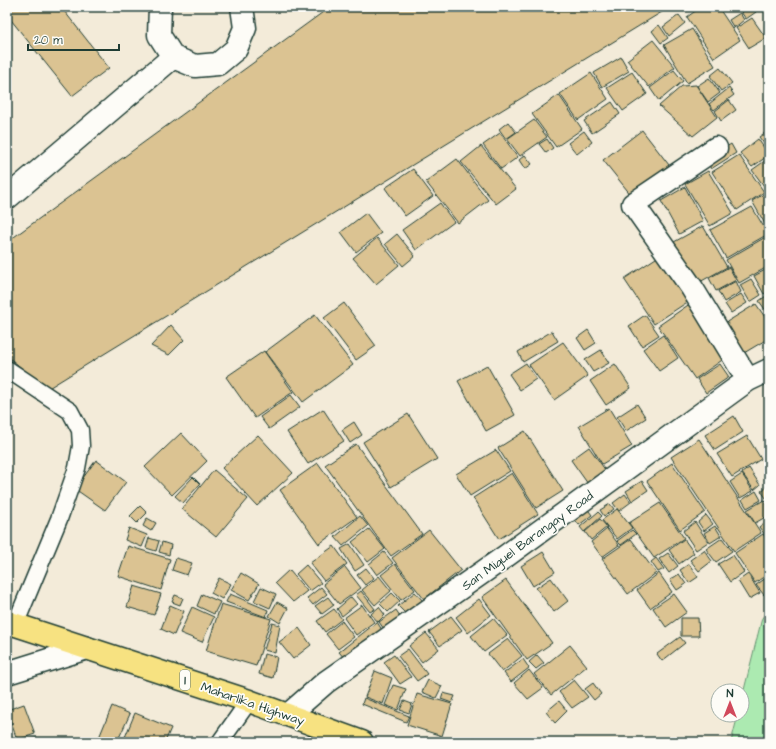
<svg xmlns="http://www.w3.org/2000/svg" width="776" height="749" font-family="'Architects Daughter',sans-serif">
	<style>
		.green { fill: #aceab1; stroke: #669472 }
		.building { fill: #dbc392; stroke: #1f3d34 }
		.lines { fill: none; stroke-linecap: round; stroke-linejoin: round }
		.service-casing { stroke: #1f3d34; stroke-width: 19 }
		.minor-casing { stroke: #1f3d34; stroke-width: 25 }
		.secondary-casing { stroke: #1f3d34; stroke-width: 25 }
		.trunk-casing { stroke: #1f3d34; stroke-width: 25 }
		.service { stroke: #fdfcf7; stroke-width: 16 }
		.minor { stroke: #fdfcf7; stroke-width: 22 }
		.secondary { stroke: #fdfcf7; stroke-width: 22 }
		.trunk { stroke: #f7e281; stroke-width: 22 }
		.labels { text-anchor: middle; stroke-width: 3.5; stroke-linejoin: round; paint-order: stroke }
		.shield { fill: #fdfcf7; stroke: #62766e; stroke-width: 1 }
		.shield-label { font-size: 12px; font-weight: bold; fill: #1f3d34 }
		.street-label { font-size: 13px; fill: #1f3d34; stroke: #fdfcf7 }
	</style>
	<rect width="100%" height="100%" fill="#f3ebd9"/>
	<filter id="ink" filterUnits="userSpaceOnUse"><feTurbulence type="fractalNoise" baseFrequency=".025" numOctaves="2"/><feDisplacementMap in="SourceGraphic" scale="8" xChannelSelector="R" yChannelSelector="G"/><feConvolveMatrix kernelMatrix="1 2 1 2 8 2 1 2 1" color-interpolation-filters="sRGB"/></filter>
	<g filter="url(#ink)">
		<!-- green -->
		<path class="green" d="M769 609V742H731L738 715H742V698L762 618Z"/>
		<!-- building -->
		<path class="building" d="M7 7H61L109 68 72 96 7 15Z
			M330 7H670L47 389 7 356V242Z
			M701 7H718L740 40 714 58 687 17Z
			M748 7H752L756 12 746 19 741 12Z
			M740 13 744 20 734 28 729 20Z
			M679 15 685 23 669 36 663 27Z
			M752 18 766 38 749 48 736 28Z
			M659 25 668 38 661 43 652 31Z
			M692 29 715 66 687 83 664 45Z
			M653 40 675 67 649 87 627 60Z
			M621 57 629 71 602 87 594 73Z
			M720 68 732 83 721 91 710 76Z
			M674 70 683 81 659 101 650 88Z
			M632 72 647 94 623 111 607 88Z
			M591 73 608 99 578 120 560 94Z
			M709 78 720 93 708 102 697 86Z
			M696 85 717 117 693 136 659 106 682 86Z
			M729 88 734 95 714 110 709 104Z
			M559 95 582 129 556 147 532 114Z
			M729 100 736 110 721 121 715 111Z
			M612 102 620 114 592 133 584 121Z
			M534 120 547 137 520 156 507 139Z
			M508 122 516 132 506 139 499 129Z
			M642 130 669 165 631 195 603 160Z
			M769 130V150L759 137Z
			M584 131 592 142 577 154 568 143Z
			M500 133 518 157 501 169 483 145Z
			M547 139 553 148 546 153 539 144Z
			M758 139 769 155 752 167 740 153Z
			M731 144 736 153 711 169 706 160Z
			M481 146 516 189 496 204 461 162Z
			M525 155 532 164 525 169 519 160Z
			M739 155 764 192 737 210 712 172Z
			M769 158V189L767 190 752 170Z
			M457 159 488 200 458 223 426 182Z
			M413 169 433 196 405 216 385 188Z
			M708 171 733 213 710 226 685 184Z
			M685 187 703 221 679 234 661 201Z
			M769 191V231L752 201Z
			M440 203 454 222 416 250 402 230Z
			M752 207 768 234 726 258 710 230Z
			M366 213 381 233 356 252 341 232Z
			M703 226 727 267 698 283 674 242Z
			M397 234 415 256 403 266 385 244Z
			M769 235V266L739 283 726 260Z
			M377 238 399 265 376 284 353 258Z
			M662 254 692 299 654 324 624 279Z
			M729 267 736 280 716 291 709 278Z
			M769 268V291L764 294 754 276Z
			M751 279 761 295 750 302 740 285Z
			M736 281 741 292 724 302 718 291Z
			M741 294 747 303 731 313 725 304Z
			M769 294V311L767 312 759 301Z
			M344 303 376 346 356 360 324 318Z
			M691 303 728 356 695 379 658 326Z
			M756 304 769 323V338L744 353 725 323Z
			M315 315 353 365 303 402 265 352Z
			M645 315 659 335 642 346 629 326Z
			M171 325 184 340 169 355 151 346Z
			M588 330 596 343 585 350 577 338Z
			M552 331 558 341 523 362 518 352Z
			M663 335 678 358 659 371 643 349Z
			M563 342 588 376 554 400 529 365Z
			M601 350 609 363 593 372 585 360Z
			M264 351 293 392 255 418 226 377Z
			M526 363 536 379 520 390 509 374Z
			M615 364 631 388 606 405 590 381Z
			M720 364 729 377 706 393 697 379Z
			M487 365 515 415 486 431 458 381Z
			M291 395 300 407 269 429 260 417Z
			M637 404 646 418 626 431 617 417Z
			M609 408 632 446 602 464 579 426Z
			M323 409 344 441 308 464 287 432Z
			M408 414 437 459 391 487 363 442Z
			M734 416 743 432 715 450 705 435Z
			M354 422 362 435 350 443 342 430Z
			M525 431 563 491 536 508 498 448Z
			M181 433 207 461 172 495 145 467Z
			M258 435 293 473 257 506 222 468Z
			M747 436 761 459 732 477 717 454Z
			M699 439 761 533 734 551 671 457Z
			M356 444 422 534 391 556 325 465Z
			M589 447 606 471 588 484 571 460Z
			M496 450 510 471 470 496 456 474Z
			M96 460 126 482 105 510 75 489Z
			M318 463 357 517 319 544 280 490Z
			M672 463 705 512 680 530 647 481Z
			M749 468 760 485 754 490 742 473Z
			M214 470 248 499 216 537 182 509Z
			M512 473 538 514 499 539 473 498Z
			M742 474 753 491 740 498 730 482Z
			M193 477 200 484 183 503 175 496Z
			M642 481 648 490 632 501 626 491Z
			M767 487 769 490V502L761 491Z
			M756 491 761 500 747 508 742 500Z
			M625 494 631 502 619 511 613 503Z
			M764 500 769 509V515L755 523 747 510Z
			M660 503 684 538 654 558 629 523Z
			M610 504 614 509 604 516 600 510Z
			M140 506 147 513 137 523 130 516Z
			M586 507 592 515 579 525 573 517Z
			M617 509 632 528 617 539 602 520Z
			M598 512 602 516 584 532 580 527Z
			M706 515 713 524 704 531 698 522Z
			M360 516 368 526 343 546 335 537Z
			M147 518 156 523 151 531 143 526Z
			M600 519 607 527 591 540 585 532Z
			M769 519V540L759 527Z
			M695 522 708 542 696 550 683 531Z
			M715 526 721 536 710 543 704 533Z
			M129 528 147 535 142 547 125 540Z
			M369 529 385 549 368 562 352 542Z
			M607 529 619 545 602 557 591 542Z
			M429 530 461 570 424 599 392 558Z
			M632 530 636 534 621 545 617 541Z
			M763 534 769 543V573L755 583 735 553Z
			M149 538 159 541 156 551 146 548Z
			M722 538 732 551 716 562 706 549Z
			M631 539 656 573 628 594 602 559Z
			M684 539 694 553 679 564 669 550Z
			M162 542 171 545 169 555 159 552Z
			M350 544 364 565 355 571 341 549Z
			M128 546 170 559 161 590 118 576Z
			M334 546 347 564 324 581 310 563Z
			M704 550 712 561 699 571 690 560Z
			M384 552 393 563 377 575 369 564Z
			M543 552 555 572 533 586 521 566Z
			M668 553 678 566 669 573 659 559Z
			M733 555 744 572 730 582 718 564Z
			M176 558 192 563 187 575 172 570Z
			M656 558 664 569 658 572 651 562Z
			M395 564 415 590 401 600 381 575Z
			M689 564 698 577 689 583 680 570Z
			M306 565 321 583 310 591 296 574Z
			M345 567 361 588 339 604 323 584Z
			M366 568 374 578 365 585 357 575Z
			M289 570 307 591 293 602 275 583Z
			M241 573 259 584 249 600 231 590Z
			M659 573 672 592 650 608 637 590Z
			M679 574 686 584 677 590 670 580Z
			M748 574 760 593 749 599 738 581Z
			M379 576 391 591 375 605 362 590Z
			M769 576V592L764 595 756 585Z
			M219 578 231 584 222 599 211 593Z
			M551 578 568 601 554 612 536 588Z
			M506 580 552 643 527 660 482 597Z
			M134 586 161 594 154 615 127 607Z
			M261 587 276 594 270 608 254 601Z
			M321 587 327 594 313 605 307 598Z
			M361 591 375 609 370 612 356 595Z
			M415 592 423 601 407 615 398 606Z
			M392 593 400 601 388 612 380 604Z
			M202 594 220 602 214 614 197 606Z
			M230 594 268 610 266 617 226 602Z
			M674 594 687 612 666 627 653 608Z
			M175 595 183 598 180 605 172 602Z
			M328 597 334 605 322 614 315 606Z
			M351 597 357 604 342 616 337 609Z
			M479 599 491 615 468 633 456 617Z
			M277 602 288 608 280 623 269 616Z
			M221 604 271 619 256 666 206 651Z
			M170 605 184 611 174 635 161 629Z
			M362 605 374 622 356 635 344 618Z
			M192 607 214 617 202 642 180 633Z
			M379 607 385 615 378 622 371 614Z
			M334 609 342 619 325 632 317 621Z
			M396 610 400 616 384 629 379 622Z
			M451 616 462 630 440 646 429 632Z
			M493 618 507 635 484 652 471 636Z
			M681 618H698L699 636H681Z
			M342 621 354 637 338 649 326 634Z
			M377 622 382 630 345 659 339 652Z
			M272 623 280 625 275 653 264 650Z
			M299 628 311 645 293 659 279 642Z
			M426 633 439 649 422 662 409 646Z
			M680 637 685 643 662 661 657 654Z
			M508 639 522 656 502 672 488 654Z
			M570 645 587 666 551 695 534 674Z
			M408 649 427 674 417 681 398 656Z
			M264 654 277 657 273 678 259 674Z
			M394 655 411 677 400 684 384 662Z
			M537 655 544 663 536 669 529 662Z
			M523 659 529 668 511 682 504 673Z
			M529 670 543 688 528 699 514 683Z
			M375 671 392 678 383 704 365 697Z
			M428 680 442 686 436 698 422 692Z
			M574 680 588 697 572 708 559 692Z
			M593 683 601 694 594 700 585 689Z
			M393 685 406 689 398 710 385 705Z
			M443 693 455 696 452 703 441 699Z
			M417 694 452 704 442 736 407 725Z
			M364 698 409 716 406 722 362 704Z
			M404 701 412 704 409 713 400 710Z
			M559 701 567 711 555 723 546 712Z
			M24 704 35 734 17 740 7 710Z
			M112 706 130 714 117 742H103L98 740Z
			M135 713 171 728 165 742H123Z
			M7 724 12 741 8 742H7Z
			M37 738 38 742H21Z"/>
		<g class="lines">
			<!-- service casing -->
			<g class="service-casing">
				<path id="service" d="M7 369 70 411 80 430 81 446 77 468 59 519 15 625
					M220 742 249 701"/>
			</g>
			<!-- minor casing -->
			<g class="minor-casing">
				<path id="minor" d="M160 7 159 35 173 57 195 66 218 64 236 49 245 28 242 7
					M716 148 633 204 692 288 748 380
					M7 198 173 57
					M288 715 326 682 506 556 748 380 769 370"/>
			</g>
			<!-- secondary casing -->
			<g class="secondary-casing">
				<path id="secondary" d="M7 673 87 648"/>
			</g>
			<!-- trunk casing -->
			<g class="trunk-casing">
				<path id="trunk" d="M7 622 249 701 362 742"/>
			</g>
			<!-- service -->
			<use href="#service" class="service"/>
			<!-- minor -->
			<use href="#minor" class="minor"/>
			<!-- secondary -->
			<use href="#secondary" class="secondary"/>
			<!-- trunk -->
			<use href="#trunk" class="trunk"/>
		</g>
	</g>
	<g class="labels">
		<!-- shield labels -->
		<rect class="shield" x="180" y="670" width="10" height="20" rx="3"/>
		<g class="shield-label">
			<text x="185" y="684">1</text>
		</g>
		<!-- street labels -->
		<g class="street-label">
			<text transform="translate(527 540) rotate(-36)" y="5">San Miguel Barangay Road</text>
			<text transform="translate(253 703) rotate(19)" y="5">Maharlika Highway</text>
		</g>
	</g>
	<!-- margin -->
	<rect width="776" height="749" fill="none" stroke="#fdfcf7" stroke-width="24"/>
	<rect x="12" y="12" width="752" height="725" fill="none" stroke="#1f3d34" stroke-width="1.5" filter="url(#ink)"/>
	<!-- north arrow -->
	<g transform="translate(730 703)"><circle r="19" fill="#fdfcf7" stroke="#a4b0a9"/>
	<path d="M0-3L7 15L0 10L-7 15Z" fill="#d1495b"/>
	<text y="-6" font-size="11" font-weight="bold" text-anchor="middle" fill="#1f3d34">N</text>
	</g>
	<!-- scale -->
	<path d="M28 44v6h91v-6" fill="none" stroke="#1f3d34" stroke-width="2"/>
	<text x="34" y="44" font-size="12" fill="#1f3d34" stroke="#fdfcf7" stroke-width="3" paint-order="stroke">20 m</text>
</svg>
